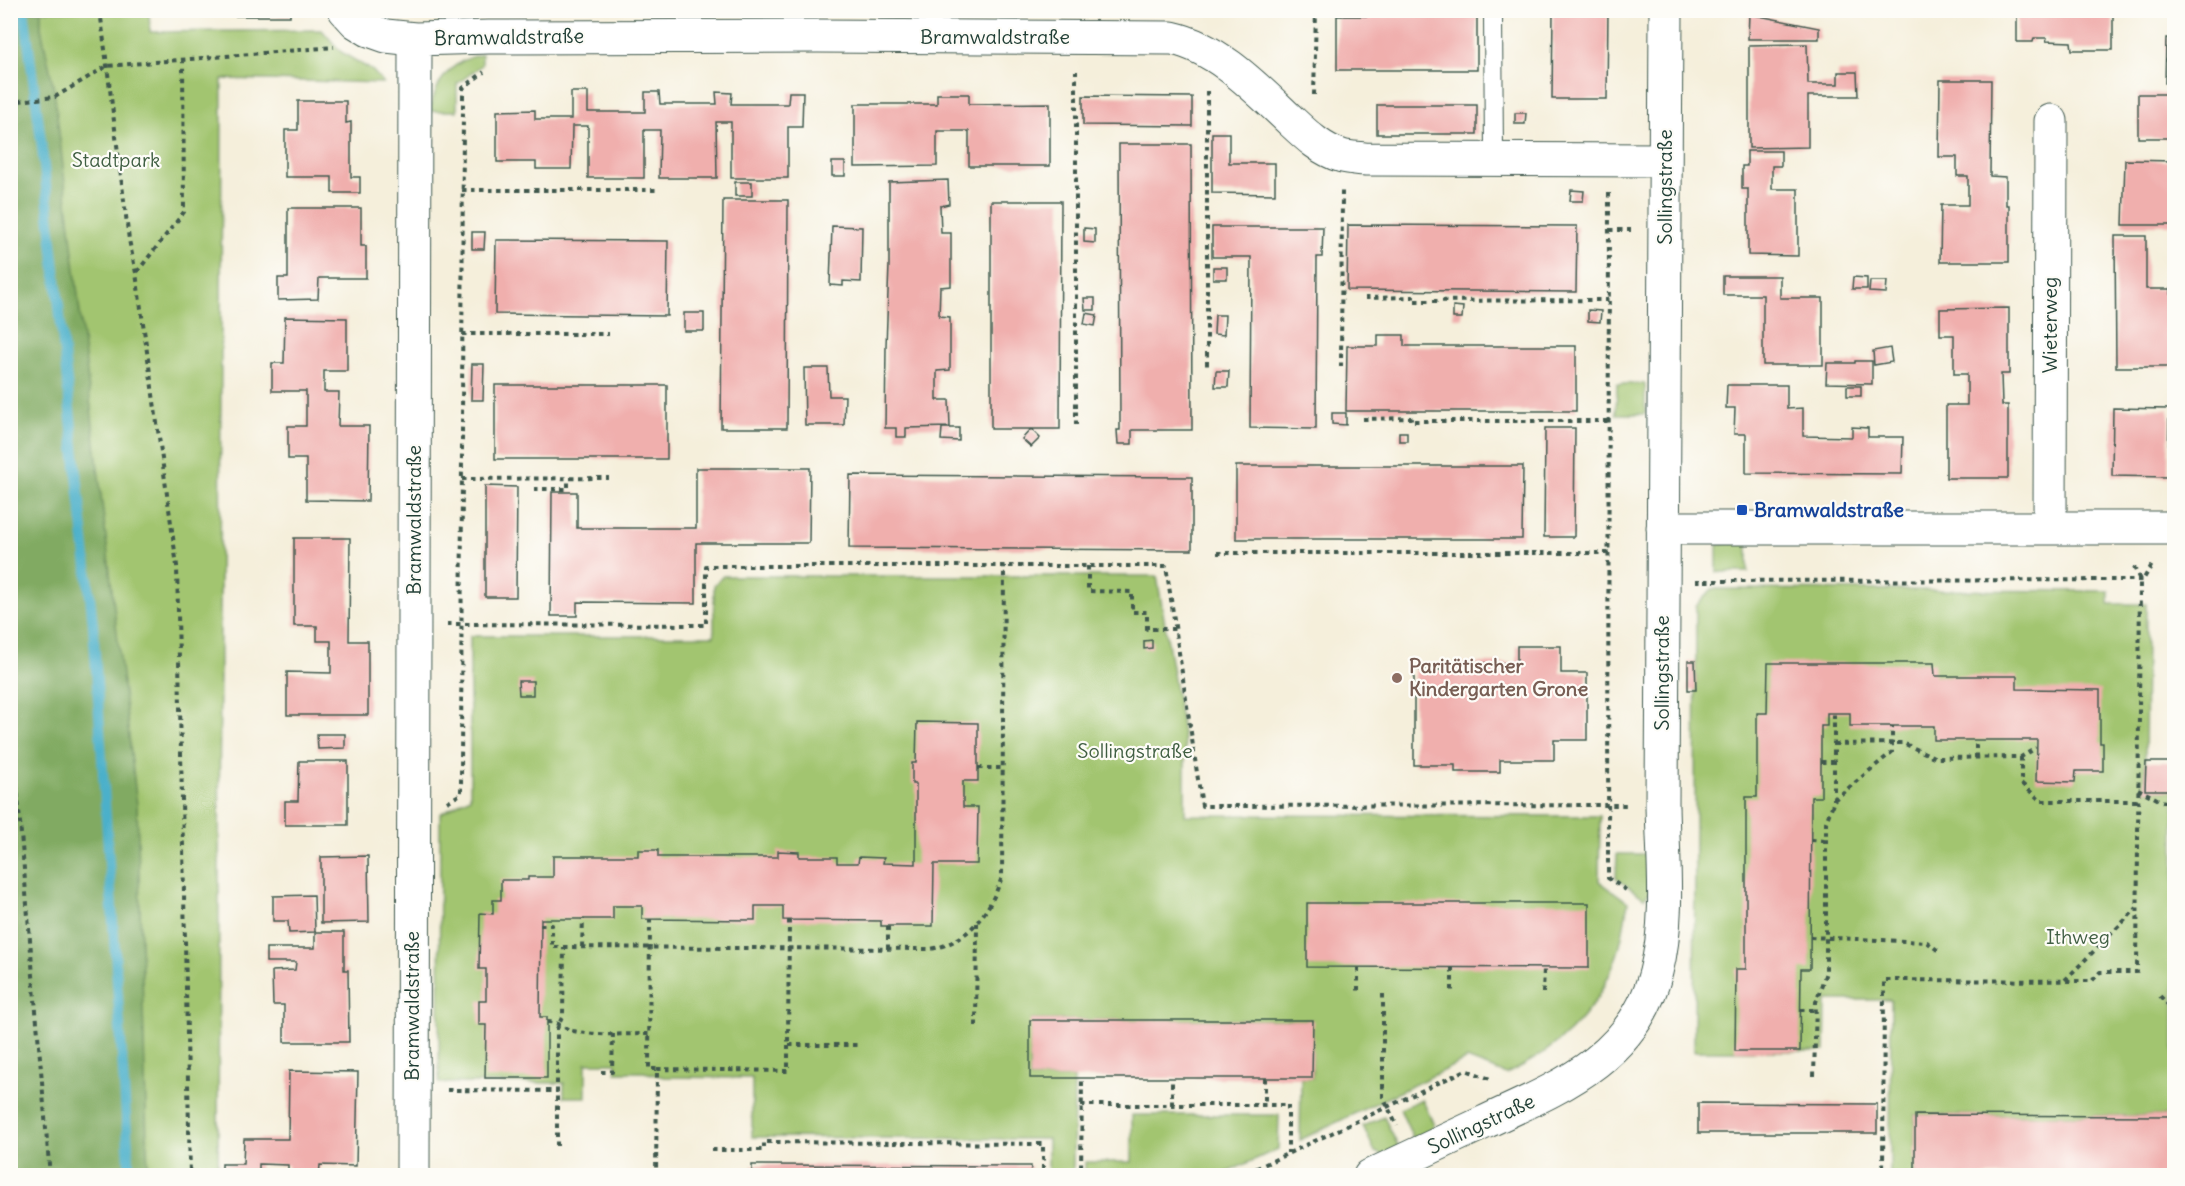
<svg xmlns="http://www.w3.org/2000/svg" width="2185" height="1186" font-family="Delius,sans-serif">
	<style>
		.green { fill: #a2c56f; stroke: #608152; stroke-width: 1.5 }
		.forest { fill: #81aa62; stroke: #50744b; stroke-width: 1.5 }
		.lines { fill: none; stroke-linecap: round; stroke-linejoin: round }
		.stream { stroke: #4bb0ca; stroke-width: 10 }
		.building { fill: #f0afad }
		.lane-casing { stroke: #3f584d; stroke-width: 20 }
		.street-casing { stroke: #3f584d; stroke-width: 35 }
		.path { stroke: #3f584d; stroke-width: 4; stroke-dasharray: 4.5 4.5; stroke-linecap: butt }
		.lane { stroke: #fff; stroke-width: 18 }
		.street { stroke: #fff; stroke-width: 33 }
		.transit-dot { fill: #1a4fb4; stroke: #fdfcf7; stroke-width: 2 }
		.education-dot { fill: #8d6e63; stroke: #fdfcf7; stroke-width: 2 }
		.labels { text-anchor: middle; stroke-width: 4.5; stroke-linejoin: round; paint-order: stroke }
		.street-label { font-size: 20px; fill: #1f3d34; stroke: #fdfcf7 }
		.park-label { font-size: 20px; fill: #405f43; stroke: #fdfcf7 }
		.transit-label { font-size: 20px; font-weight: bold; fill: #164399; stroke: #fdfcf7; text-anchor: start }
		.education-label { font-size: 20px; font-weight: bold; fill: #785e54; stroke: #fdfcf7; text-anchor: start }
	</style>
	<rect width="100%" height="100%" fill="#fdfcf7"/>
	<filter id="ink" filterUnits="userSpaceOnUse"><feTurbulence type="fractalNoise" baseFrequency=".0167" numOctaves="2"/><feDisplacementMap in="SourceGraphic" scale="12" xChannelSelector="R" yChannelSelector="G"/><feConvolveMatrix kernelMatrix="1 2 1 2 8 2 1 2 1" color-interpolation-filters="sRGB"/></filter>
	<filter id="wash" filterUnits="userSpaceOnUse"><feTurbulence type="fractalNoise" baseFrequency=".008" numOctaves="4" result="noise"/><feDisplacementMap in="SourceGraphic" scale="24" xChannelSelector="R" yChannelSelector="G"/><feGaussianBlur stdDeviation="1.35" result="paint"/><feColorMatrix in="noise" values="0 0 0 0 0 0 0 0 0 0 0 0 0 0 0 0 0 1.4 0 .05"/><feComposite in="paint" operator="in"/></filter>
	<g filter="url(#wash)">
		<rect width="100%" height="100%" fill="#f5efdb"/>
		<!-- green -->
		<path class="green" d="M10 11H149L150 32 322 30 341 52 373 71 383 83 222 79 218 1175H11Z
			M482 54V65L457 84V111H430C435 81 451 61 482 54Z
			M1617 384H1645V414H1616Z
			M1730 543H1748V572H1717V545Z
			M723 576H1157L1185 746V815L1600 816 1599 881 1628 902C1625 919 1623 936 1618 952 1600 1010 1560 1049 1506 1074L1467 1059 1300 1140 1301 1078H1312V1020H1031L1030 1078H1074L1073 1175H1048V1139L752 1137V1078L664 1077 644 1072H616V1063H586V1097H564V1083H439L440 814 470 797V636H714V585Z
			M1712 589 2109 591V604H2146L2145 790H2174V1116L1915 1115V1175H1890L1891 1000H1826L1825 1051H1694L1696 606Z
			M1617 854H1644L1654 862 1653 890 1644 898 1616 878Z
			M1422 1099 1434 1125 1428 1139 1416 1145 1400 1109Z
			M1132 1115H1279L1278 1149 1221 1175H1085V1162H1132Z
			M1384 1117 1401 1152 1388 1158 1375 1152 1363 1126Z"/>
		<!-- forest -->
		<path class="forest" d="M10 11H41V28L54 89 137 805 148 1175H11Z"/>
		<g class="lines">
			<!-- stream -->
			<path class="stream" d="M24 10 42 148 93 624 130 1176"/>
		</g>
		<g id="blocks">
			<!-- building -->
			<path class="building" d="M233 10H290V16H233Z
				M1553 10H1608L1607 99H1552Z
				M2017 10H2113V50H2072L2071 42 2046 41 2047 38H2034L2033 42H2017Z
				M1749 14 1819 28V39H1748Z
				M1337 16H1477V70H1337Z
				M2166 38H2174V83H2165Z
				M1807 44 1808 84H1838V72H1857L1858 96H1808V147L1749 148V45Z
				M1940 80H1991L1990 176 2006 177V205H2009V262H1940L1941 205H1968V176H1957V157H1939Z
				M571 92H588V112H645V92H659L660 104H717L716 92 732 93 731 104H788L789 92H803L802 127H788V178H731V122H716L717 178H659L660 130H644V178H588V126H572L571 169H536V162H497V111L535 110V119H571Z
				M937 94H969V104L1050 103V166H969V131H937V166L855 167V104H937Z
				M2138 94H2166V106H2174V138H2138Z
				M1083 96 1192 97V126L1083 125Z
				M298 101H346V123L351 122V177H360V193H332V177H285V130H298Z
				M1377 105H1477V134H1377Z
				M1515 113H1526L1525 124H1515Z
				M1212 133H1229V163H1275V194L1212 193Z
				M1119 144H1191L1192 430H1132V444H1118L1117 430H1120Z
				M1747 151H1781V166H1772V189H1798V256L1748 255V189H1742V166H1747Z
				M2125 160 2174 161V225H2123Z
				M832 162H845V176H832Z
				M948 180 949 204 940 206 941 233H951V286L940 287 939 316 950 317V370L937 371V400H949L950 427 906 428V437H896V428H885L886 346 889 265V182Z
				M735 182H752V196H735Z
				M1571 190 1584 191 1583 201H1570Z
				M723 200H788L787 428H721Z
				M991 201H1061L1060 429H991Z
				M288 208H361V246H366V278H319L318 299 278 300V278H288Z
				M1348 225 1577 226 1576 292 1347 290Z
				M832 226 862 227 861 282 843 281V286L830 285Z
				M1212 227H1323L1322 257H1317L1316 429 1250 428 1251 257H1212Z
				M1084 228 1095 229V243L1084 242Z
				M472 232H485L484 249H472Z
				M2115 236H2146V289H2171L2172 367H2116Z
				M496 240 668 241 667 316 495 314Z
				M1213 267H1227V279H1213Z
				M1723 276H1780V298H1823V365H1763V295H1723Z
				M1853 277 1867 278V289H1852Z
				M1870 281H1887L1886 293 1869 292Z
				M1084 298H1095V310H1085Z
				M1453 306 1463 307 1462 318H1453Z
				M2009 308V374H2001L2002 405H2008V478H1946V405H1967V374H1954V335H1940V309Z
				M1588 310 1601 311 1600 322 1588 321Z
				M684 313H704V331H684Z
				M1086 313 1097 315 1095 326 1084 324Z
				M1215 315H1225L1224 335 1214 334Z
				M285 317 347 318V371H324V392H339L338 426H369L368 501 306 500V459H288V426H306V391H272V363H284Z
				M1378 335H1404V346H1576V411H1346L1347 346H1378Z
				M1890 348 1892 362 1874 365 1873 351Z
				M1855 361H1872V384L1826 383 1827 363H1855Z
				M472 364H484L483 400H471Z
				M804 368H828L829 396H845L844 425H805Z
				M1216 371H1229L1228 387H1215Z
				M495 385H667V459H495Z
				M1727 385H1787V409L1803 408V436L1852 437V427L1868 428V437H1903L1902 474 1746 473V434H1734L1735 408H1726Z
				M1847 386H1861V396H1847Z
				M2113 408 2169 409 2168 477 2112 476Z
				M1332 413H1346V425L1332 424Z
				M942 428H959V441L941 440Z
				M1545 428H1575L1574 537H1544Z
				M1031 429 1040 438 1031 447 1022 439Z
				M1399 432H1407V441H1399Z
				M1236 466H1523L1522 539H1236Z
				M696 468H810L809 543H696V603L577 602V616H551L552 492H577V528H696Z
				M850 475 1192 477V550L849 548Z
				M485 486 517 487 516 597H485Z
				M294 538H350L349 641H368V715H287V672L331 673V641H317V626H294Z
				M1152 640V648L1144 649V641Z
				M1517 646H1561V673H1587V740H1554V760H1500V772H1455V765H1414V670H1454V663H1517Z
				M1688 661H1695L1696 690H1688Z
				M1768 663H1934L1935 676H2017V689L2100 690V743H2103V771H2076L2075 782 2036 781 2037 740H1934V726H1850V713H1827V726H1821V797H1811L1810 969H1801L1800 1051H1735L1736 969H1746V797H1757V713H1767Z
				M518 681H533V695H519Z
				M917 722 978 723V781H963V807H978L977 864H934L933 926H881V921L783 920V906H755V920L642 919V906H613V919H541L540 1017H547V1078H485L486 1025H479V1001H486V969H479L480 913 493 914V900H501V880H528V877H553V856H638V850H658V857H778V851L799 852V857H837V863H858L859 857 884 858 883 863 916 864V784H912V763H916Z
				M317 734H345V748L318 749Z
				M299 761H348V825H285V801H298Z
				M2146 762H2174V790H2145Z
				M368 856 369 922 321 923V857Z
				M314 895 315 932 289 933 288 921H273V896Z
				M1307 903H1589V968L1307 967Z
				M315 932H344V970H348L349 1042H284V1005H273L272 971 295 970 296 962H266V948H315Z
				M1030 1020H1313L1312 1078H1030Z
				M289 1071 358 1072 356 1166 320 1165 319 1176H288V1165L259 1164V1176H222V1164H243L244 1139H288Z
				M1698 1103 1877 1104V1133H1698Z
				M1915 1115 2174 1116V1176H1915Z
				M752 1165 1031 1166 1030 1176H752Z"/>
		</g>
	</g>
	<g filter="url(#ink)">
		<use href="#blocks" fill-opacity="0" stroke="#3f584d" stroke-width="1.5"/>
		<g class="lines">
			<!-- lane casing -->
			<g class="lane-casing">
				<path id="lane" d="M1493 10 1494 159"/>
			</g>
			<!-- street casing -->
			<g class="street-casing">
				<path id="street" d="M345 10 356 22 369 30 386 36 415 39 489 37 818 36 1172 38C1218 48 1256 88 1289 119 1305 134 1321 150 1342 156 1349 158 1358 158 1365 159L1665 160
					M1663 528H2174
					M2050 528 2051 121
					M413 1176 415 39
					M1370 1176C1408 1158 1447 1140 1485 1122 1558 1088 1634 1059 1656 972 1670 918 1663 860 1662 805L1666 10"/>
			</g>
			<!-- path -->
			<path class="path" d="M100 10 129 240 136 273 177 566 190 1176
				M1207 91V367
				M1314 95 1316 10
				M10 102 55 97 107 66 334 47
				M462 190H657
				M1609 193 1608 878 1629 892
				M1609 230H1631
				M137 272 184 212 183 60
				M1365 298 1413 297V301L1609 300
				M462 334H609
				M1341 367 1342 190
				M1363 419 1411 418V421H1609
				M1076 425V71
				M462 479 609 478
				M534 489H568V478
				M1217 553H1609
				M1088 566V591L1132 592V612H1147V629H1175
				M1696 581 2143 580 2153 563
				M447 624 706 625V566H1166L1202 806 1629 805
				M10 704 50 1176
				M1834 744 1903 743 1936 758 2021 757 2036 748
				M2021 757V783L2041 801H2138
				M1976 758V740
				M1821 762H1833
				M978 768H1003
				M2138 789 2161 801 2174 804
				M1834 800 1892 752V726
				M447 802 461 794 463 88 484 72
				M1811 840 1826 841
				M650 919 649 1069H657L656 1176
				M789 920 788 1045H859
				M540 925H552V947L930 949C969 943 990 911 1002 877L1004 566
				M1810 937 1927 942 1941 953
				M582 947 583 919
				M888 949V926
				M1358 968V993
				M1452 968V994
				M2065 980 2137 908
				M1543 993 1544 968
				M1383 994V1097L1397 1126
				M2160 996 2174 1011
				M1800 1010H1816
				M547 1022C560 1022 563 1028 573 1031 598 1036 624 1034 649 1034
				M976 1026 977 923
				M657 1069 788 1071V1045
				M601 1072H612L613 1034
				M1814 1076 1816 1002 1826 972V822L1834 801V713
				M1265 1078V1105
				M447 1090 557 1091V1029L563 1015 564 947
				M1081 1105H1288V1153
				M1172 1105V1078
				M557 1146V1091
				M712 1150H764V1142L1043 1144V1176
				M1081 1176 1082 1078
				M1240 1176 1466 1070 1493 1080
				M1883 1176 1884 980 2092 981 2100 972H2137L2140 580 2132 563"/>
			<!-- lane -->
			<use href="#lane" class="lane"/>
			<!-- street -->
			<use href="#street" class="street"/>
		</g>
	</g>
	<!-- markers -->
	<rect class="transit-dot" x="1736" y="504" width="12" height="12" rx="3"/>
	<circle class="education-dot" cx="1397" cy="678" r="6"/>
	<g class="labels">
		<!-- street labels -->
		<g class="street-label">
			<text transform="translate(509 37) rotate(-1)" y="7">Bramwaldstraße</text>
			<text x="995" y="44">Bramwaldstraße</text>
			<text transform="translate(1665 187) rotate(-90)" y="7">Sollingstraße</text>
			<text transform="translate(2050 325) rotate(-90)" y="7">Wieterweg</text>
			<text transform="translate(414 520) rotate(-90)" y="7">Bramwaldstraße</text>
			<text transform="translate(1662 673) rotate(-90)" y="7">Sollingstraße</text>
			<text transform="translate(412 1006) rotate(-90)" y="7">Bramwaldstraße</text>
			<text transform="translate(1481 1124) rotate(-25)" y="7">Sollingstraße</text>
		</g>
		<!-- park labels -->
		<g class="park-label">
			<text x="116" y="167">Stadtpark</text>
			<text x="1135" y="758">Sollingstraße</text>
			<text x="2078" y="944">Ithweg</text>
		</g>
		<!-- transit labels -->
		<g class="transit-label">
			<text x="1754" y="517">Bramwaldstraße</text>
		</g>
		<!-- education labels -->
		<g class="education-label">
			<text x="1409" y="673">Paritätischer<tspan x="1409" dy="23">Kindergarten Grone</tspan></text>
		</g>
	</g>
	<!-- margin -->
	<rect width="2185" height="1186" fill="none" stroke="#fdfcf7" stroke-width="36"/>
</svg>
